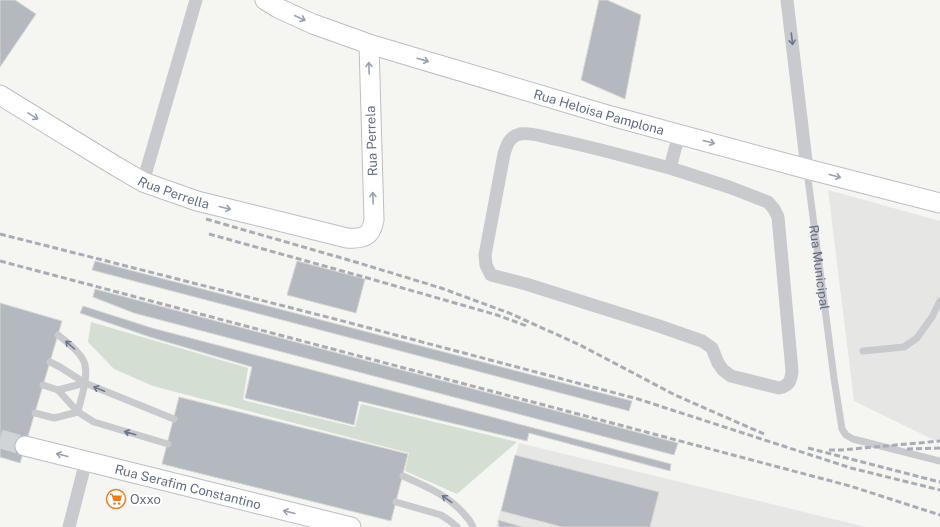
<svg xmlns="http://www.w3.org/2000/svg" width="940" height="527" font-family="'Public Sans',sans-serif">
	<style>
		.built { fill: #e6e6e5 }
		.green { fill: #d4ded2 }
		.building { fill: #b4b8bf; stroke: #d6d7d4 }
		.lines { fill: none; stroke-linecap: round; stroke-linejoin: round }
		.secondary-tunnel { stroke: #d0d4d7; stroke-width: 19; stroke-dasharray: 19 10; stroke-linecap: butt }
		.secondary-casing { stroke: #bcbec4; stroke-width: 21 }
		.lane { stroke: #c8cace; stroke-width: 7 }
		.street { stroke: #c8cace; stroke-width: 13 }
		.secondary { stroke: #fff; stroke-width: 19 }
		.rail { stroke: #a9acb3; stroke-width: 3; stroke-dasharray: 6 3; stroke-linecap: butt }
		.oneway { stroke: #99a0b0 }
		.oneway2 { stroke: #6c768c }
		.labels { text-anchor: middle; stroke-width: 4; stroke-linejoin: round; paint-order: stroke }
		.street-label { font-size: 13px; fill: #626d85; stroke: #fff }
		.poi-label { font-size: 13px; fill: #626d85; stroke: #fff; text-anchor: start }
	</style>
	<rect width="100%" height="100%" fill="#f5f6f2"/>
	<!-- built -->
	<path class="built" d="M828 190 940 221V443L854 401Z
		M519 443 866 527H496Z"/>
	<!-- green -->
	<path class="green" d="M91 322 248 368 243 400 355 427 361 404 517 442 457 494 405 471 409 453 153 386 114 369 88 342Z"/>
	<!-- building -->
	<path class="building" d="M0 0H15L36 14 0 67Z
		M599 0H607L641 15 625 99 581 80Z
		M95 261 632 401 629 411 92 270Z
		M297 261 365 279 356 313 287 295Z
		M95 289 678 443 674 455 134 313 93 297Z
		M0 303 62 321 20 463 0 457Z
		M83 306 152 328 671 464 670 471 529 433 527 441 359 401 354 425 245 398 252 367 150 337 80 313Z
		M179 397 408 454 391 521 162 464Z
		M515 455 659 492 650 527H562L501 511Z
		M498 520 523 527H499Z"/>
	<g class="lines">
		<!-- secondary-tunnel -->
		<path class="secondary-tunnel" d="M0 439 25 446"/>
		<!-- secondary casing -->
		<g class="secondary-casing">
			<g id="secondary">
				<path id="s2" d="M265 0 278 8 313 24 369 44 611 116 807 169 940 203"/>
				<path id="s3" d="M0 95 114 165 143 182 197 201 347 238C363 239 371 237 374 220L369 44"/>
				<path id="s4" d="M25 446 351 527"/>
			</g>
		</g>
		<!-- lane -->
		<g class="lane">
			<path id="s1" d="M807 171 834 378 842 429 846 435 853 439 940 461"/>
			<path d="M58 335C66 341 83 354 85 365 88 381 81 397 78 412"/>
			<path d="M863 351 904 347 917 338 932 317 940 301"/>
			<path d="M50 362 60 367 85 383 174 419"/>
			<path d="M43 385 58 390 78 412 94 422 168 444"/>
			<path d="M58 390 85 383"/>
			<path d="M35 413 54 418 78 412"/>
			<path d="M403 476C425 486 448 495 464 514 468 518 471 522 473 527"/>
			<path d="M396 502 441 515 450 521 457 527"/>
		</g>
		<!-- street -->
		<path class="street" d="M787 0 807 169
			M670 168C631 158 593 147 554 139 544 137 531 132 520 134 509 137 507 144 504 154L485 255 486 265 491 275 526 284 656 325 702 341 712 348 718 363 723 370 731 376 779 388C789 386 791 381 792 371L778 217 774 209 768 202 729 187 670 168 679 134
			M143 182 196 0
			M69 527 86 461"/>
		<!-- secondary -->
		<use href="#secondary" class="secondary"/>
		<!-- rail -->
		<path class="rail" d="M206 219 359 263 441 288 509 313 580 345 675 395 764 434
			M0 234 335 319 638 399 851 468 940 490
			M209 234 364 277 497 315 527 326
			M0 261 850 486 940 515
			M808 448 940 482
			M907 449 940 448
			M829 450H841L940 441"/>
	</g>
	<!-- one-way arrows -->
	<defs><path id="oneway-shaft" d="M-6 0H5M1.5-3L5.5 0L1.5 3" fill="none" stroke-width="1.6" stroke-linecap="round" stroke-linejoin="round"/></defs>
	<g class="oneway">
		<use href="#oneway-shaft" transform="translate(300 18) rotate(25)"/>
		<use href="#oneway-shaft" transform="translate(423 60) rotate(16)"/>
		<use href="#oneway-shaft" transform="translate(369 68) rotate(-92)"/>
		<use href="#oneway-shaft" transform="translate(33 116) rotate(31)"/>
		<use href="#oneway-shaft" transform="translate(709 142) rotate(15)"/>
		<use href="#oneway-shaft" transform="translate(835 176) rotate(15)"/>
		<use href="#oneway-shaft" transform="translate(373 198) rotate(-92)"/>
		<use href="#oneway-shaft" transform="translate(225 208) rotate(14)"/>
		<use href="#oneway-shaft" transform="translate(62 455) rotate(-166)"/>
		<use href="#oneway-shaft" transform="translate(289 512) rotate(-166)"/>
	</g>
	<g class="oneway2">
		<use href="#oneway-shaft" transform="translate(792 39) rotate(83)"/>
		<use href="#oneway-shaft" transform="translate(70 345) rotate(-138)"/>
		<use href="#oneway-shaft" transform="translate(99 389) rotate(-158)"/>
		<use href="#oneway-shaft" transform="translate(130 433) rotate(-164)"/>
		<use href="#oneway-shaft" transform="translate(447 499) rotate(-144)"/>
	</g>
	<!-- icons -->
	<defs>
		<g id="supermarket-ring" transform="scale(1)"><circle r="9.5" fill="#fff" stroke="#f07d18" stroke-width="1.5"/><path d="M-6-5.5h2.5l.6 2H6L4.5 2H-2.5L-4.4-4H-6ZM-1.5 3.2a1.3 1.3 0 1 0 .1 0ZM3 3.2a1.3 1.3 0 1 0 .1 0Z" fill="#f07d18"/></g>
	</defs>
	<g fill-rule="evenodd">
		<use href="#supermarket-ring" x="116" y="499"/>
	</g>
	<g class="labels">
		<!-- street labels -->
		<g class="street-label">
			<text dy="5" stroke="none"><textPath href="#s2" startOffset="353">Rua Heloisa Pamplona</textPath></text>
			<text transform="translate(371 141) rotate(-92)" y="5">Rua Perrela</text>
			<text dy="5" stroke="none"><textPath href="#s3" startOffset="200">Rua Perrella</textPath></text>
			<text dy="5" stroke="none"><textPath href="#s1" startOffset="97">Rua Municipal</textPath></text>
			<text dy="5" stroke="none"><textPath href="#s4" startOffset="168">Rua Serafim Constantino</textPath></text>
		</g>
		<!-- poi labels -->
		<g class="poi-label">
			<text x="130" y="504">Oxxo</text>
		</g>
	</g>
</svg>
